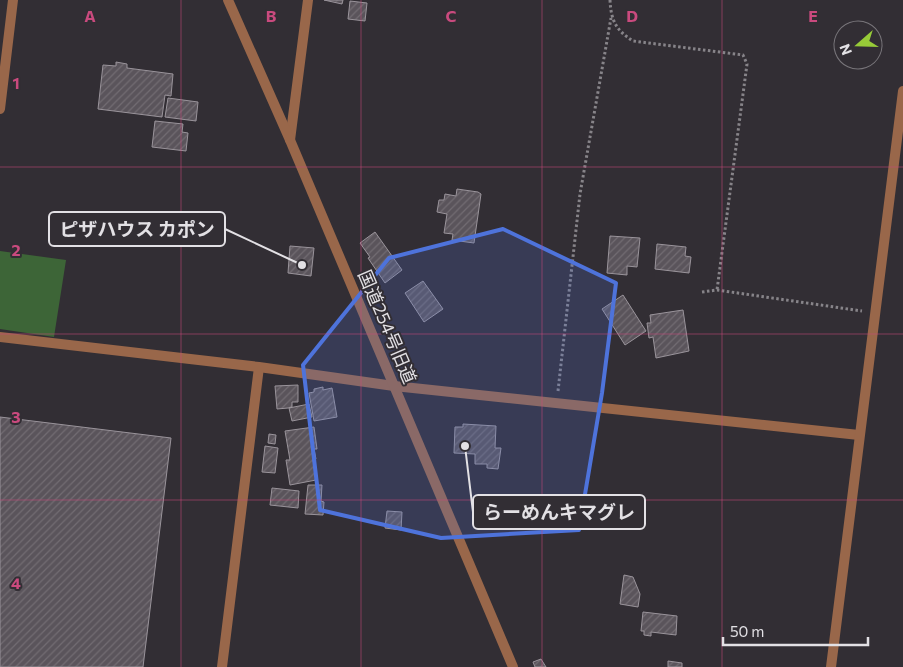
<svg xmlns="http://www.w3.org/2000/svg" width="903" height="667" font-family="Commissioner,'Noto Sans JP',sans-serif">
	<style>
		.park { fill: #3d6537 }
		.building { fill: url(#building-hatch); stroke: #9a949b }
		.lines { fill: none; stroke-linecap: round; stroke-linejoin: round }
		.path { stroke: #878489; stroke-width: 3; stroke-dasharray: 2.5 2.5; stroke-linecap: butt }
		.minor { stroke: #99674a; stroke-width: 10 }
		.tertiary { stroke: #99674a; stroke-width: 10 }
		.marked { fill: #4e73db; fill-opacity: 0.2; stroke: #4e73db; stroke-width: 4; stroke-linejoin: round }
		.grid { fill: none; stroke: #ca4a7e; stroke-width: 1; stroke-opacity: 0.55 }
		.labels { text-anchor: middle; stroke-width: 4; stroke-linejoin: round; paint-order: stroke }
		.street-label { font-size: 18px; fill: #e3e1e5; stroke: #322e34 }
		.grid-label { font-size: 16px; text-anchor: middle; font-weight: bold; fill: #ca4a7e; stroke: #322e34; stroke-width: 4; stroke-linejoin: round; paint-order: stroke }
		.leader { fill: none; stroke: #e3e1e5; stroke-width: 2 }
		.callout-dot { fill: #e3e1e5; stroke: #322e34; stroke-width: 2 }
		.callout { fill: #322e34; stroke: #e3e1e5; stroke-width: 2 }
		.callout-label { font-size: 19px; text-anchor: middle; font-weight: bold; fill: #e3e1e5 }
	</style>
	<defs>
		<pattern id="building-hatch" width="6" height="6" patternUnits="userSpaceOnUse" patternTransform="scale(1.25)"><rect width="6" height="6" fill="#5a545b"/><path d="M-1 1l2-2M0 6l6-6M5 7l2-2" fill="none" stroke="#726c72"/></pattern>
	</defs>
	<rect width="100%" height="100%" fill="#322e34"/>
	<!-- park -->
	<path class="park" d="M0 251 66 260 54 337 0 329Z"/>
	<!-- building -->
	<path class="building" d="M324 0H343L342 4Z
		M350 1 367 3 365 21 348 19Z
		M116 62 127 64V68L173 74 171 96 165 95 162 117 98 109 103 65 116 66Z
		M168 98 198 102 196 121 165 117Z
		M155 121 183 124 182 132 188 133 186 151 152 147Z
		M457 189 478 192 481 194 474 243 452 240 453 234 444 233 447 214 437 212 439 200H444L445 194 456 196Z
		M375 232 402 270 385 283 368 258 370 257 360 243Z
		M610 236 640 238 637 267 627 266V275L607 273Z
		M657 244 686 247 685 256 691 257 689 273 655 269Z
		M290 246 314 248 311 276 288 273Z
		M423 281 443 309 424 322 405 293Z
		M623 295 646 331 625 345 602 309Z
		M683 310 689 351 656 358 653 337 649 338 647 323H651L650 315Z
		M298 385V402H292V407L288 408 277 409 275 386Z
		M323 387V390L332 388 337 417 314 421 309 393 314 392V389Z
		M309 404 312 417 292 421 289 408Z
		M0 417 171 438 143 667H0Z
		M463 424 496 426 495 448H501L498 469 487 468V464H475V454L454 453 455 427H463Z
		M314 427 317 449H314L316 459H313L316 480 290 485 286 460H290L285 431Z
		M269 434 276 435 275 444 268 443Z
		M265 446 278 448 275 473 262 472Z
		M308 485H322L321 501 324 502 323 515 305 514Z
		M272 488 299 491 298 508 270 505Z
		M387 511 402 512 401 530 385 528Z
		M624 575 633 577 640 594 638 607 620 604Z
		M643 612 677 616 676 635 651 632V636L644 635V631H641Z
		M541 659 546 667H535L533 662Z
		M668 661 682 663V667H668Z"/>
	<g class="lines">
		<!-- path -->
		<path class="path" d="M610 0C611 21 616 30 633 41L743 55 747 64 717 290
			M702 292 717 290 862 311
			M558 391 580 194 611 18"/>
		<!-- minor -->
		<path class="minor" d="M0 109 13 0
			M290 140 308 0
			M0 337 259 367 394 386 859 435
			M222 667 259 367"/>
		<!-- tertiary -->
		<path class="tertiary" d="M228 0 290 140 513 667
			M831 667 903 91"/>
	</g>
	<!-- marked area -->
	<path class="marked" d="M503 229 616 283 602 393 579 530 441 538 320 510 303 365 389 258Z"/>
	<!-- grid -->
	<path class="grid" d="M181 0V667M361 0V667M542 0V667M722 0V667M0 167H903M0 334H903M0 500H903"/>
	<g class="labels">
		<!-- street labels -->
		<g class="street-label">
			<text transform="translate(387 327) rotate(67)" y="6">国道254号旧道</text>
		</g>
	</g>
	<g class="grid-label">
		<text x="90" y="22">A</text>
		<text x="271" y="22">B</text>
		<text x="451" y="22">C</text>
		<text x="632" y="22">D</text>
		<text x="813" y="22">E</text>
		<text x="16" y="89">1</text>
		<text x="16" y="256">2</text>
		<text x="16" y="423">3</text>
		<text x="16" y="589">4</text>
	</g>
	<!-- callouts -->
	<path class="leader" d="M302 265L225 229M465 446L473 512"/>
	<g class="callout-dot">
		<circle cx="302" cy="265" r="5"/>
		<circle cx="465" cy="446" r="5"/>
	</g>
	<g class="callout">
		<rect x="49" y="212" width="176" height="34" rx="5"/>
		<rect x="473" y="495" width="172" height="34" rx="5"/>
	</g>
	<g class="callout-label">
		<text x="137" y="236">ピザハウス カポン</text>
		<text x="559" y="519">らーめんキマグレ</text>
	</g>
	<!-- north arrow -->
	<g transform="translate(858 45) rotate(250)"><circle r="24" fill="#322e34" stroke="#79767b"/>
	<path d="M0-4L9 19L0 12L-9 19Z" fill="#97cb38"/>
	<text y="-8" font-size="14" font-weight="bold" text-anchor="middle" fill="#e3e1e5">N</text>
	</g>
	<!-- scale -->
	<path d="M723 637v8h145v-8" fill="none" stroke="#e3e1e5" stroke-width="2.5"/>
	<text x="730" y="637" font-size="15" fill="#e3e1e5" stroke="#322e34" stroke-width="4" paint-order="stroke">50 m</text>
</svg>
